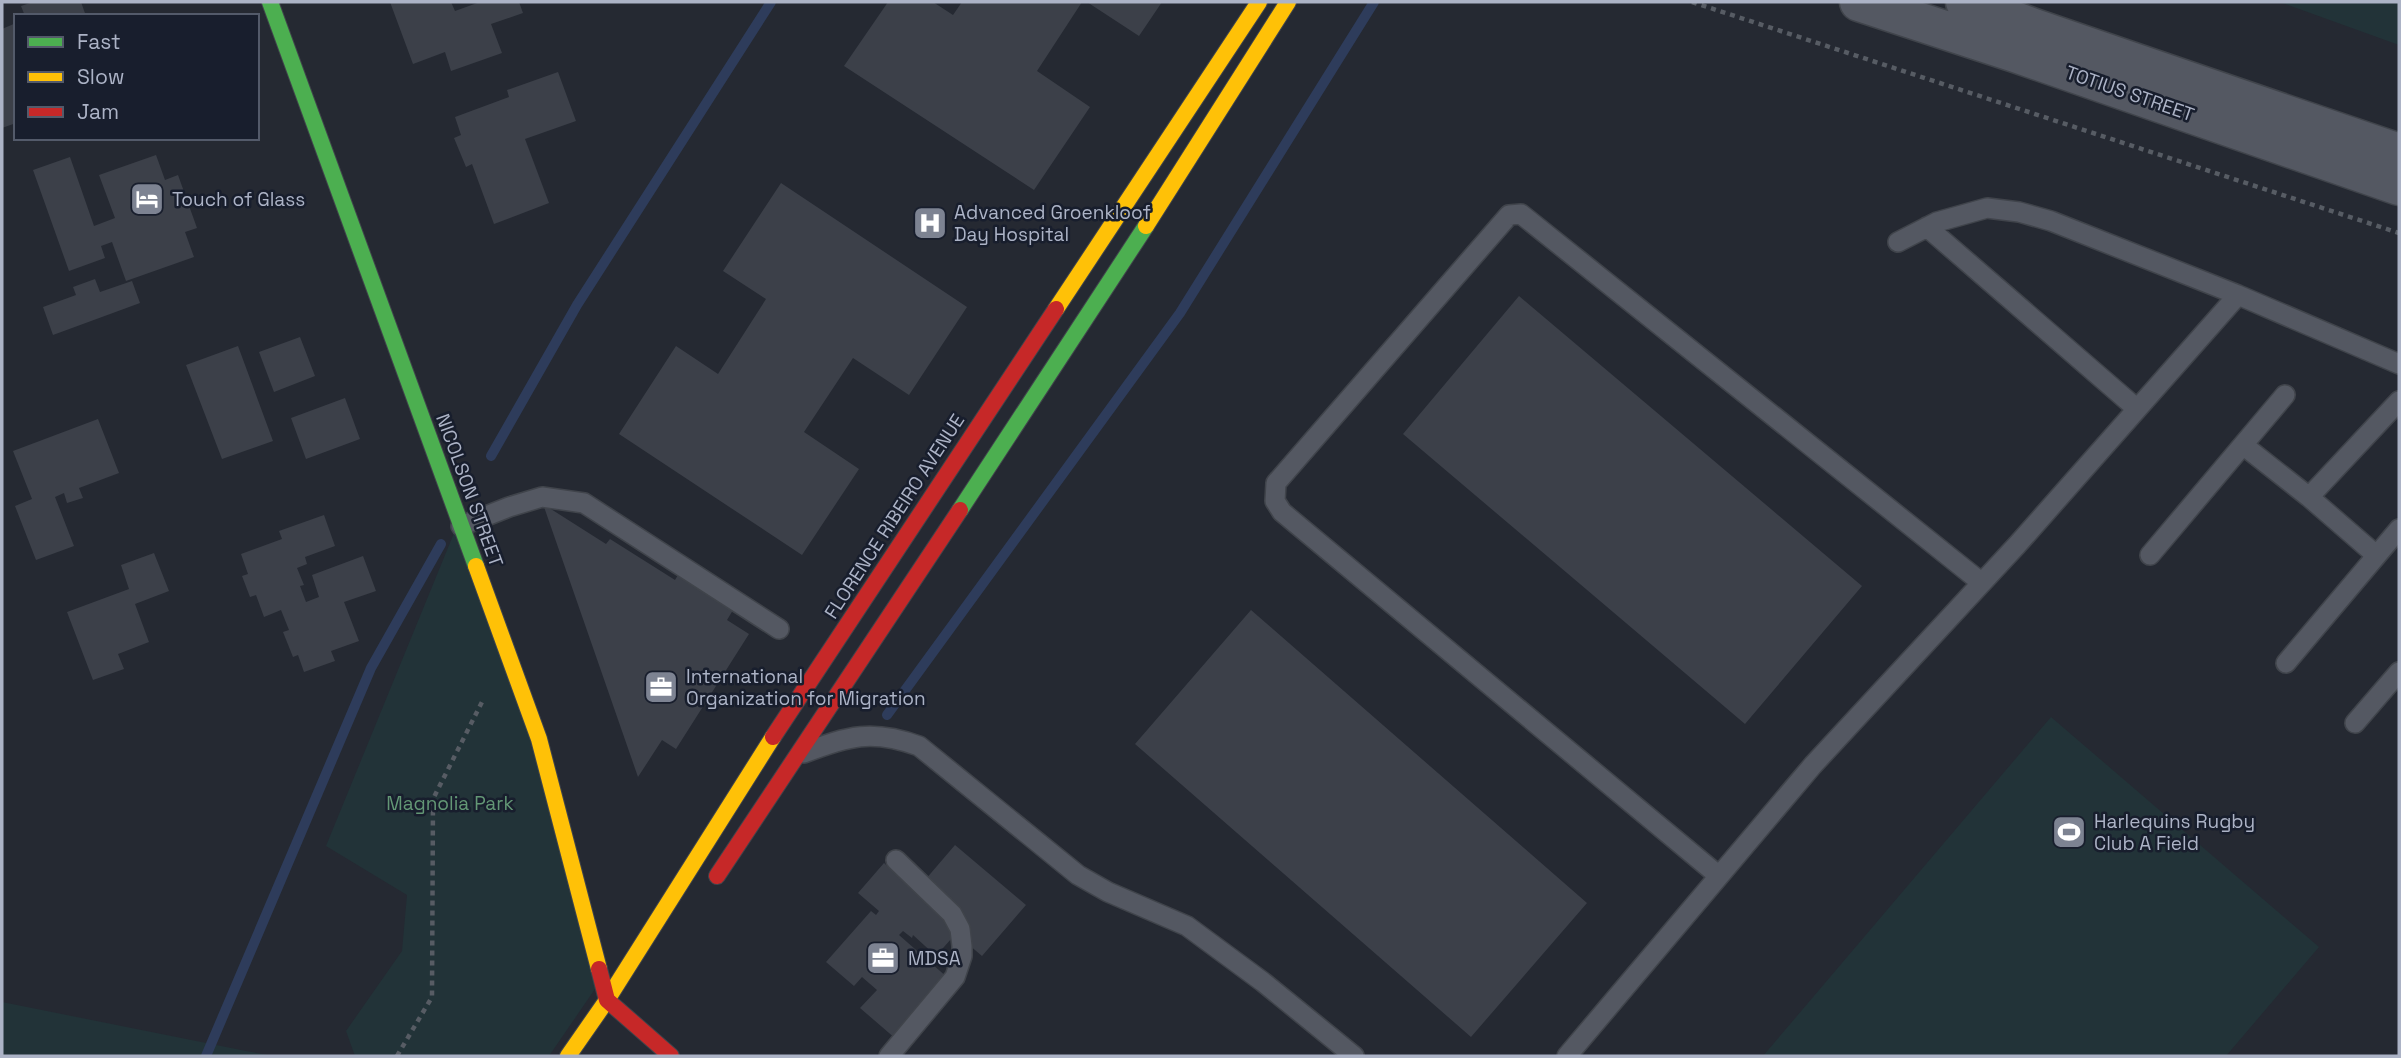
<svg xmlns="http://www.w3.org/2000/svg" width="2401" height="1058" font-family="'Space Grotesk',sans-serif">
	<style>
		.green { fill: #223338 }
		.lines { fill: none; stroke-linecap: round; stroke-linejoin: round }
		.stream { stroke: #2e3c5b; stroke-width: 10 }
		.building { fill: #3c4049 }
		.lane-casing { stroke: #40444b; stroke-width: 22 }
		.street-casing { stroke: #40444b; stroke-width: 41 }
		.fast-casing { stroke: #40444b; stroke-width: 18 }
		.slow-casing { stroke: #40444b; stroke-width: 18 }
		.jam-casing { stroke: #40444b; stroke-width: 18 }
		.path { stroke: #575c64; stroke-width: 4.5; stroke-dasharray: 5 5; stroke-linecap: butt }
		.lane { stroke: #545862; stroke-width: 19 }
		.street { stroke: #545862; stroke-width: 38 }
		.fast { stroke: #4caf50; stroke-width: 16 }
		.slow { stroke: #ffc107; stroke-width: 16 }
		.jam { stroke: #c62828; stroke-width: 16 }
		.labels { text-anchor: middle; stroke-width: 5; stroke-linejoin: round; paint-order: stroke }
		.street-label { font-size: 19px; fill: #acb3c6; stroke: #181e2d }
		.poi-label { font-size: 19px; fill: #acb3c6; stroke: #181e2d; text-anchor: start }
		.park-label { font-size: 19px; fill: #639775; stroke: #181e2d }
	</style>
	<rect width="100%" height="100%" fill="#252932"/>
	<!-- green -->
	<path class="green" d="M2280 2H2399V45Z
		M461 516 608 970 549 1056H355L346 1031 402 951 407 895 326 846Z
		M2051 717 2319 947 2226 1056H1763Z
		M2 1002 246 1051 273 1056H2Z"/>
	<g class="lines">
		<!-- stream -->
		<path class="stream" d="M491 456 577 305 771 2
			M887 715 1180 313 1374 2
			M206 1056 371 668 441 544"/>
	</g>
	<!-- building -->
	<path class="building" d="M33 2H81L86 16H25L21 6Z
		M390 2H451L455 11 480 2H519L523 13 491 24 502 53 451 71 445 52 413 64Z
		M888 2H933L953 15 962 2H1082L1037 71 1090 107 1034 190 844 66Z
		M1087 2H1162L1139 36Z
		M16 23V123L2 128V29Z
		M558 72 576 121 525 139 549 203 494 224 472 164 466 167 454 138 461 135 455 117 509 97 507 90Z
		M156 155 165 180 178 175 197 228 185 232 194 257 126 281 112 242 101 246 105 258 69 271 33 170 70 157 94 226 115 218 99 175Z
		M781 183 967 307 909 395 853 358 804 432 859 469 802 555 619 434 676 346 718 374 766 299 723 271Z
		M95 279 100 292 132 281 140 303 53 335 43 307 76 295 73 287Z
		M1519 296 1862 586 1745 724 1403 434Z
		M300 337 315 376 274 392 259 352Z
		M238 346 273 441 222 459 186 365Z
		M345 398 360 439 306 459 291 418Z
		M98 419 119 473 79 488 83 498 67 503 64 493 55 497 74 546 36 560 15 506 32 499 13 451Z
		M543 504 606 544 610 539 675 580 678 575 733 610 727 620 749 634 676 749 662 740 638 777Z
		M324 515 335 546 305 557 307 564 297 568 304 585 300 586 306 602 319 597 312 575 363 556 376 591 344 602 359 641 331 651 335 661 304 672 298 655 293 657 283 632 289 630 281 610 264 617 256 595 250 597 242 576 248 574 241 554 282 539 279 531Z
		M154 553 169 591 135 604 149 642 118 654 124 669 93 680 67 612 129 589 121 565Z
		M1251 610 1587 903 1471 1037 1135 744Z
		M955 845 1026 905 982 956 962 939 971 928 940 901 925 880Z
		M884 863 959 930 936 956 913 935 912 938 903 931 899 935 948 978 896 1039 860 1008 877 990 862 977 854 986 826 962 871 911 876 915 879 911 858 893Z"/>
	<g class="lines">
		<!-- lane casing -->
		<g class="lane-casing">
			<path id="lane" d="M1927 227 2136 408
				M1898 242 1937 222 1987 208 2019 212 2051 221 2238 295
				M2243 445 2309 497 2376 555
				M2309 497 2399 401
				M461 526 509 507 542 497 584 503 779 629
				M2150 555 2285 395
				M2286 663 2399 529
				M2355 723 2399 672
				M804 753C848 736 872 729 919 746L1078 875 1108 892 1187 926 1263 982 1354 1056
				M1719 876 1282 512 1275 501 1276 483 1509 215 1521 214 1982 583
				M889 1056 955 977 962 956V946L960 929 952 914 896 860
				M1567 1056 1813 765 2017 545 2238 295 2399 364"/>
		</g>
		<!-- street casing -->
		<g class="street-casing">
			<path id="street" d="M1859 2 2015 53 2399 186
				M1965 2 2034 28 2399 153"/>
		</g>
		<!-- fast casing -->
		<g class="fast-casing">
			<path id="fast" d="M270 2 476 566
				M960 510 1146 226"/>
		</g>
		<!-- slow casing -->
		<g class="slow-casing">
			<path id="slow" d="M1146 226 1288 2
				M1056 309 1259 2
				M476 566 539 739 599 969
				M568 1056 607 1000 773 737"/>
		</g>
		<!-- jam casing -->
		<g class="jam-casing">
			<path id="jam" d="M773 737 1056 309
				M717 876 960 510
				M599 969 607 1000 671 1056"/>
		</g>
		<!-- path -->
		<path class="path" d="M1692 2 2399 233
			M397 1056 432 997 433 799 484 698"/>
		<!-- lane -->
		<use href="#lane" class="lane"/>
		<!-- street -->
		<use href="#street" class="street"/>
		<!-- fast -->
		<use href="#fast" class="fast"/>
		<!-- slow -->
		<use href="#slow" class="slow"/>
		<!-- jam -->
		<use href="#jam" class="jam"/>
	</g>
	<!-- icons -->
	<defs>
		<g id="hotel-square" transform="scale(1.75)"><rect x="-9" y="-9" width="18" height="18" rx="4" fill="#7d8392" stroke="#181e2d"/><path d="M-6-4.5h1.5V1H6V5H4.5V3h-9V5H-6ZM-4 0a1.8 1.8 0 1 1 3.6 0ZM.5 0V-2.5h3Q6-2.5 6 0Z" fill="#fff"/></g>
		<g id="hospital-square" transform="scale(1.75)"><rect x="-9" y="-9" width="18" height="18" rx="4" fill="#7d8392" stroke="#181e2d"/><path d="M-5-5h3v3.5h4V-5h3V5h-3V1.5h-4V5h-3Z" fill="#fff"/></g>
		<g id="office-square" transform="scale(1.75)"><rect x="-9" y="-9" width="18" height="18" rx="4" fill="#7d8392" stroke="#181e2d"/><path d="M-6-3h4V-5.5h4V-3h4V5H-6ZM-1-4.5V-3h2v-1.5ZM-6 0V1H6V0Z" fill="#fff"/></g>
		<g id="stadium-square" transform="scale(1.75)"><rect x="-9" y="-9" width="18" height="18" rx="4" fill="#7d8392" stroke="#181e2d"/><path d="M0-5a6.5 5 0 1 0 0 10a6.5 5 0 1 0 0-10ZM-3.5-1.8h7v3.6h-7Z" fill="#fff"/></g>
	</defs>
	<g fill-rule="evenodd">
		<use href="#hotel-square" x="147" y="199"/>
		<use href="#hospital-square" x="930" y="223"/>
		<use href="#office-square" x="661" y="687"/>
		<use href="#stadium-square" x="2069" y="832"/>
		<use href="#office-square" x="883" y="958"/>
	</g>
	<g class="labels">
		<!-- street labels -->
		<g class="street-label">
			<text transform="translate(2130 93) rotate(19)" y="7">TOTIUS STREET</text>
			<text transform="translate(470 490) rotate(70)" y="7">NICOLSON STREET</text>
			<text transform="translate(894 516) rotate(-57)" y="7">FLORENCE RIBEIRO AVENUE</text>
		</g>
		<!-- poi labels -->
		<g class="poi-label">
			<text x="172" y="206">Touch of Glass</text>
			<text x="954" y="219">Advanced Groenkloof<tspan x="954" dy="22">Day Hospital</tspan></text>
			<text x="686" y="683">International<tspan x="686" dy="22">Organization for Migration</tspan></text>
			<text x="2094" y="828">Harlequins Rugby<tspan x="2094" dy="22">Club A Field</tspan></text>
			<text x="908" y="965">MDSA</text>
		</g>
		<!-- park labels -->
		<g class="park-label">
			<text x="450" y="810">Magnolia Park</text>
		</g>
	</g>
	<!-- border -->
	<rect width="2401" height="1058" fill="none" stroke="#acb3c6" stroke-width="7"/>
	<!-- legend -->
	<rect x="14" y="14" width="245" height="126" fill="#181e2d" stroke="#535a6a" stroke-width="2"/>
	<rect x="28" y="37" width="35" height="10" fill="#4caf50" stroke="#535a6a" stroke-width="2"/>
	<text x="77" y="49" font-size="21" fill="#acb3c6">Fast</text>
	<rect x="28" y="72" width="35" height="10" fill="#ffc107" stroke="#535a6a" stroke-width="2"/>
	<text x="77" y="84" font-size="21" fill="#acb3c6">Slow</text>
	<rect x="28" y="107" width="35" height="10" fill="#c62828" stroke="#535a6a" stroke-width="2"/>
	<text x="77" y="119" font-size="21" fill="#acb3c6">Jam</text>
</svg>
